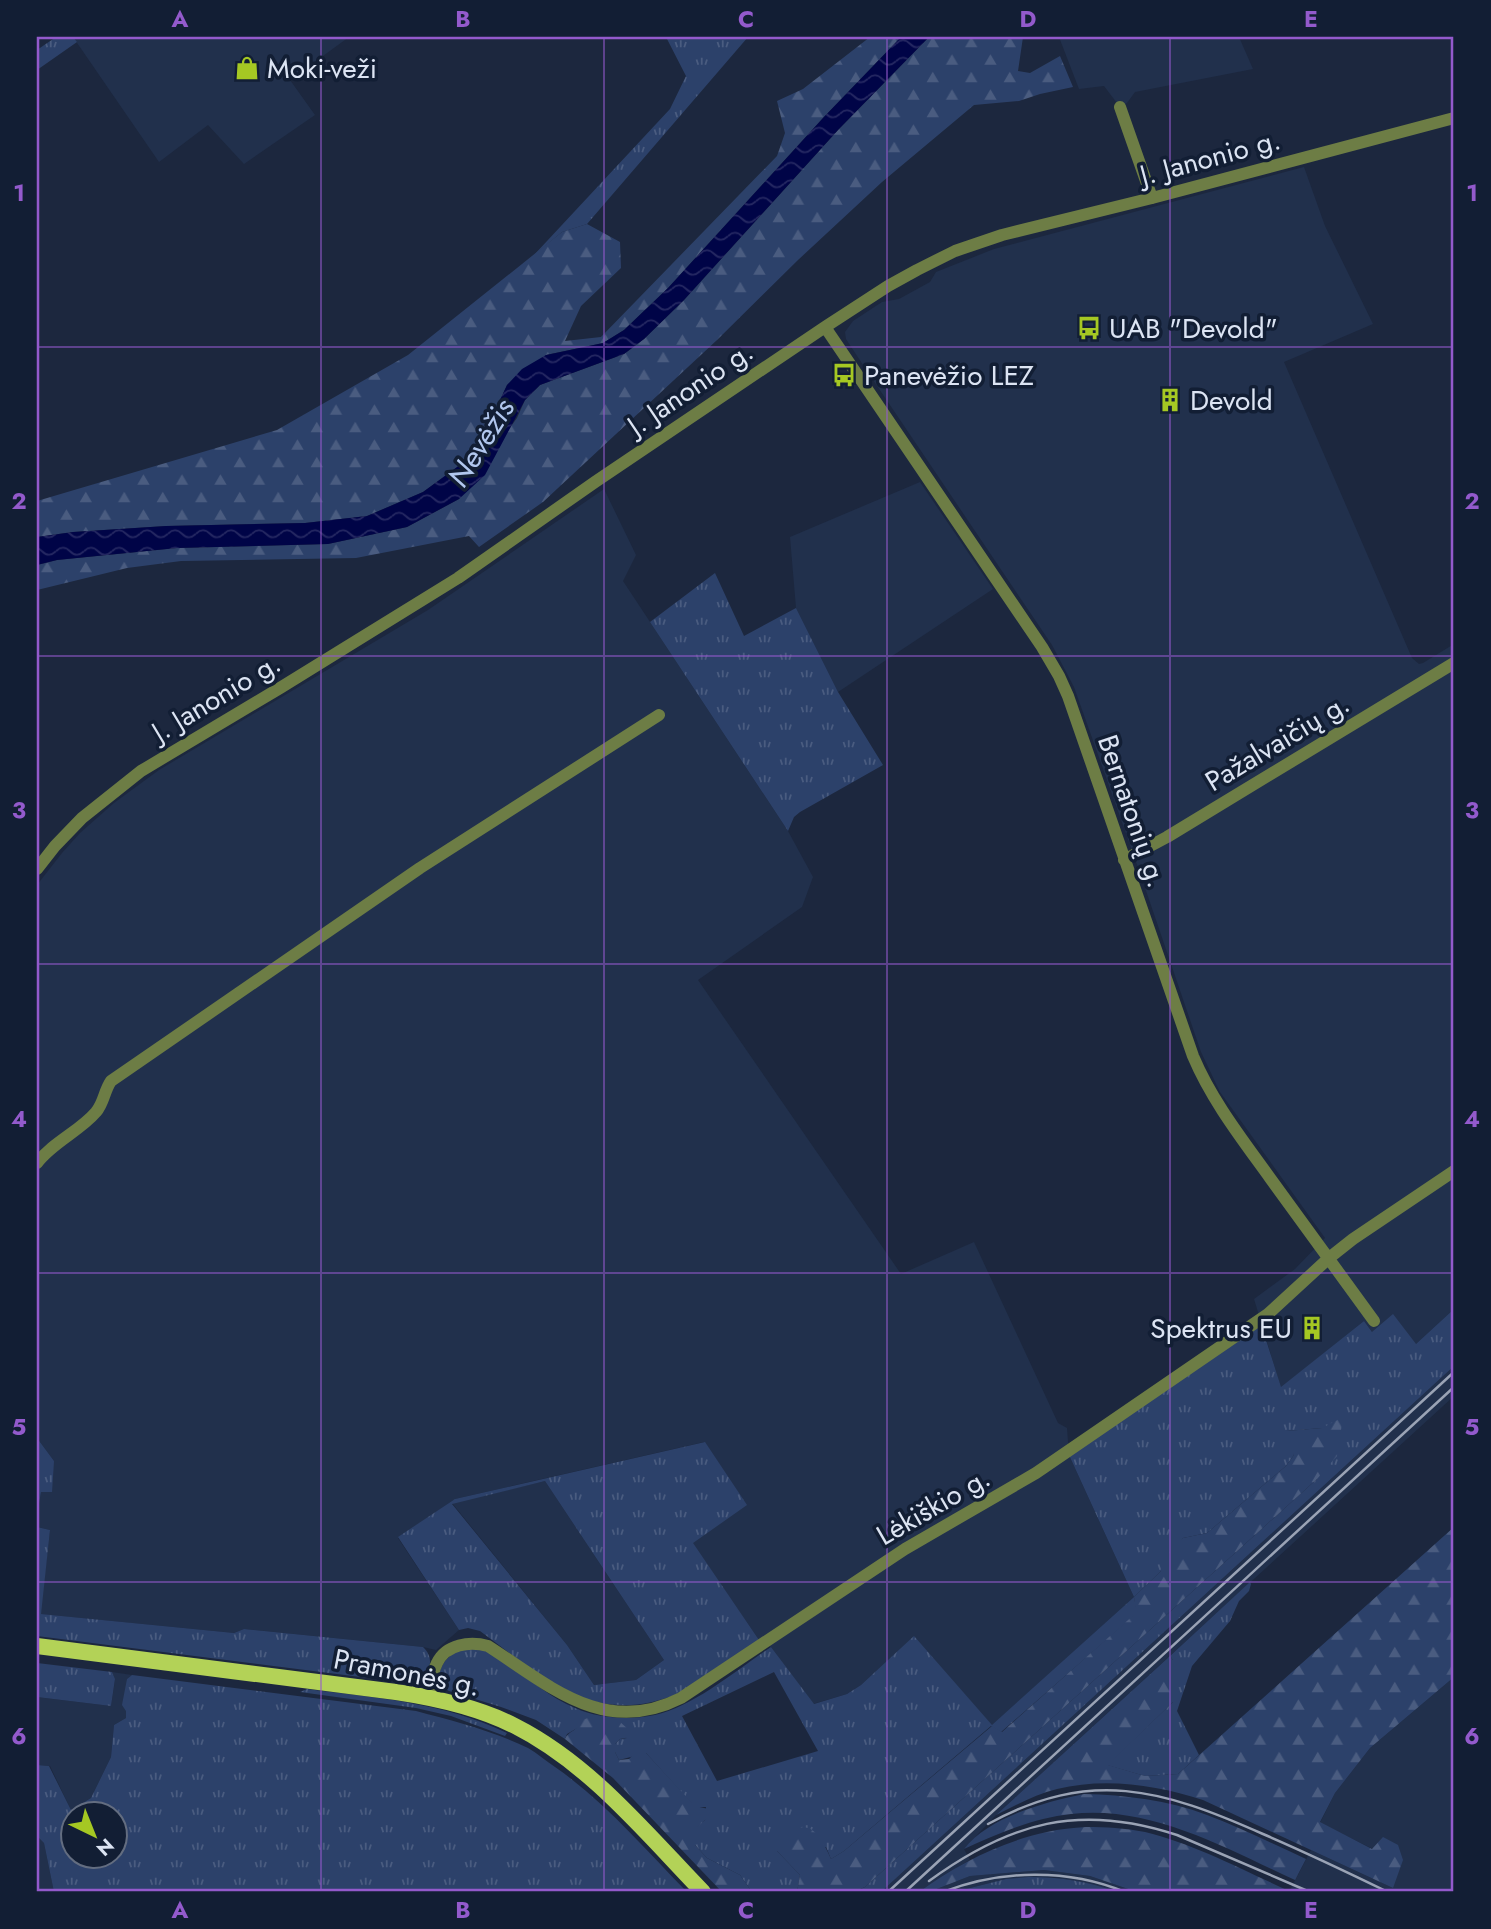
<svg xmlns="http://www.w3.org/2000/svg" width="1491" height="1929" font-family="Jost,sans-serif">
	<style>
		.built { fill: #21304c }
		.grass { fill: url(#grass-tufts); fill-rule: evenodd }
		.forest { fill: url(#forest-firs) }
		.water { fill: url(#water-waves) }
		.lines { fill: none; stroke-linecap: round; stroke-linejoin: round }
		.minor { stroke: #6d7d45; stroke-width: 12 }
		.major { stroke: #b3d257; stroke-width: 16 }
		.rail { stroke: #9aa3b5; stroke-width: 2.5 }
		.grid { fill: none; stroke: #935acc; stroke-width: 2; stroke-opacity: 0.55 }
		.labels { text-anchor: middle; stroke-width: 7; stroke-linejoin: round; paint-order: stroke }
		.poi-label { font-size: 28px; fill: #dce4f3; stroke: #121e34; text-anchor: start }
		.street-label { font-size: 28px; fill: #dce4f3; stroke: #121e34 }
		.water-label { font-size: 30px; font-style: italic; fill: #b1c7ee; stroke: #121e34 }
		.neatline { fill: none; stroke: #935acc; stroke-width: 2.5 }
		.grid-label { font-size: 23px; text-anchor: middle; font-weight: bold; fill: #935acc }
	</style>
	<defs>
		<pattern id="grass-tufts" width="24" height="20" patternUnits="userSpaceOnUse" patternTransform="scale(1.75)"><rect width="24" height="20" fill="#2c416a"/><path d="M3 7l-1-3M5 7V3M7 7l1-3M15 17l-1-3M17 17v-4M19 17l1-3" fill="none" stroke="#4a5c80"/></pattern>
		<pattern id="forest-firs" width="22" height="20" patternUnits="userSpaceOnUse" patternTransform="scale(1.75)"><rect width="22" height="20" fill="#2c416a"/><path d="M5 1l3.5 6h-7zM16 11l3.5 6h-7z" fill="#4a5c80"/></pattern>
		<pattern id="water-waves" width="16" height="10" patternUnits="userSpaceOnUse" patternTransform="scale(1.75)"><rect width="16" height="10" fill="#000447"/><path d="M0 5q4-4 8 0t8 0" fill="none" stroke="#252862"/></pattern>
	</defs>
	<rect width="100%" height="100%" fill="#1c273e"/>
	<!-- built -->
	<path class="built" d="M73 37H349L290 80 315 115 244 164 208 125 159 162Z
		M1059 37H1239L1253 69 1135 92 1127 103 1120 107 1104 86 1079 89Z
		M1304 167 1325 226 1373 324 1284 362 1412 658 1419 664 1423 663 1454 644V1309L1415 1345 1372 1332 1364 1321 1281 1388 1254 1299 1295 1269 1325 1238 1220 1092 1201 1052 1140 873 1074 687 1052 645 865 368 846 339 845 332 853 321 882 302 899 299 930 282 936 272 994 249Z
		M920 482 993 589 838 692 796 608 790 537Z
		M604 489 636 555 623 581 788 831 813 877 802 907 698 980 901 1274 974 1242 1058 1423 1067 1428 1069 1455 1134 1597 992 1726 914 1637 861 1685 847 1694 813 1704 771 1647 759 1640 692 1543 704 1442 455 1499 398 1538 459 1630 436 1650 423 1647 244 1629 234 1633 40 1614 50 1530 37 1527V1516L41 1492 54 1461 37 1438V885L62 853 80 833 114 803 159 770 428 610Z
		M1454 1366V1396L996 1815 964 1849 970 1860 942 1876 919 1892H881Z
		M545 1481 664 1660 636 1680 594 1685 567 1645 452 1503Z
		M112 1672 132 1675 127 1679 126 1718 114 1725 111 1757 91 1798 71 1810 50 1766 37 1765V1697L111 1706 115 1680Z
		M1454 1677V1892H1289L1311 1850 1393 1888 1373 1849 1320 1823 1335 1793 1370 1748Z
		M37 1836 44 1843 54 1892H37Z
		M1044 1870 1090 1876 1137 1892H1116L1079 1882 1054 1877 1006 1879 954 1892H929L970 1876Z"/>
	<!-- grass -->
	<path class="grass" d="M56 37H73L77 42 37 70V50Z
		M666 37H748L587 224 562 232 534 255 670 109 686 76Z
		M715 573 744 636 796 608 838 692 883 765 800 812 794 817 788 831 650 622Z
		M1454 1309V1366L881 1892H855L865 1887 1317 1479 1322 1428 1286 1431 1294 1455 1286 1466 1207 1533 1183 1538 1161 1571 1134 1597 1137 1613 1001 1732 991 1726 844 1851 831 1859 826 1847 777 1851 800 1875 797 1892H752L740 1875 707 1858 695 1845V1828L705 1820 706 1807H695L646 1753 619 1760 615 1752V1744L620 1739 627 1738 579 1727 567 1734 565 1739 536 1720 501 1707 449 1691C432 1682 440 1662 454 1653 460 1649 472 1647 480 1649 486 1650 493 1656 499 1659 525 1674 547 1697 575 1708 600 1719 629 1720 655 1715 693 1707 738 1669 771 1647L814 1704 847 1694 861 1685 914 1636 992 1725 1134 1597 1069 1455 1261 1324 1281 1387 1364 1321 1372 1332 1393 1314 1416 1344ZM774 1672 818 1751 717 1781 682 1716Z
		M37 1438 54 1461 52 1492H41L37 1516Z
		M705 1442 747 1505 693 1543 759 1640C736 1656 713 1675 688 1689 677 1695 664 1699 652 1702 580 1718 534 1670 480 1631L468 1628 459 1630 398 1537 455 1499ZM545 1481 664 1660 636 1680 594 1685 567 1645 452 1504Z
		M37 1527 50 1530 41 1614 234 1633 244 1629 423 1647C438 1661 427 1680 408 1683L37 1636Z
		M1250 1582 1251 1584 1249 1591 1239 1601 1230 1621 1192 1666 1177 1711 1199 1755 1178 1774 1145 1776 1107 1765 1173 1702V1660L1170 1656Z
		M37 1663 112 1672 115 1679 111 1706 37 1697Z
		M132 1675 416 1711C454 1721 493 1731 528 1748 537 1753 546 1761 555 1767 604 1801 645 1849 687 1892H54L44 1843 37 1836V1765L49 1766 71 1810 91 1798 111 1757 114 1725 126 1718V1711L122 1705 127 1679ZM74 1814H116V1856H74Z
		M307 1689C377 1698 442 1702 507 1733L505 1736 451 1716 416 1708 300 1692Z
		M1029 1877C1059 1877 1088 1881 1116 1892H954L1006 1879Z"/>
	<!-- forest -->
	<path class="forest" d="M870 37H901L823 118 668 288 624 330 603 343 546 355 507 385 485 432 464 462 423 492 367 516 305 523 166 526 73 532 37 537V501L277 430 408 355 562 232 587 224 620 242 621 268 581 306 565 341 601 337 777 156 785 133 777 101 803 89Z
		M929 37H1023L1018 71 1030 73 1060 56 1073 87 1040 94 1019 101 974 105 882 182 798 260 717 340 543 502 479 547 469 536 356 558 181 561 127 568 37 590V565L57 560 177 548 328 544 407 527 459 499 517 418 525 400 540 385 624 354 644 339 684 300 838 130Z
		M1343 1417 1337 1456 1317 1479 865 1887C850 1895 837 1891 821 1890L818 1892H797L800 1875 777 1851 780 1837C809 1816 819 1832 831 1859L844 1851 992 1726 1002 1732 1136 1613 1134 1597 1161 1571 1162 1560 1183 1538 1207 1533 1286 1466 1294 1455 1286 1444V1431L1322 1428Z
		M1454 1527V1677L1370 1748 1335 1793 1320 1822 1372 1849 1383 1837 1398 1845 1403 1860 1393 1888 1203 1800C1157 1785 1105 1777 1057 1789 1036 1794 1016 1805 996 1815L1170 1656 1173 1660V1702L1108 1765 1145 1776 1178 1774Z
		M591 1717 619 1721 630 1731 629 1737 620 1739 615 1744V1752L619 1760 629 1759 637 1751 646 1753 695 1806 713 1810 705 1820 695 1829V1845L707 1858 740 1875 752 1892H722L613 1778 565 1739C568 1731 578 1731 582 1720Z
		M1084 1794C1125 1795 1168 1800 1207 1815 1241 1828 1273 1844 1306 1859L1295 1880C1225 1848 1151 1805 1071 1814 1033 1818 997 1834 964 1849 989 1817 1045 1802 1084 1794Z
		M1086 1827C1105 1827 1125 1828 1145 1832 1192 1843 1245 1871 1289 1891L1137 1892 1090 1876 1044 1870 970 1876 929 1892H919C957 1864 1001 1842 1047 1832 1060 1829 1073 1828 1086 1827Z"/>
	<!-- water -->
	<path class="water" d="M901 37H929L838 130 684 300 644 339 624 354 540 385 525 400 485 475 459 499 407 527 328 544 177 548 57 560 37 565V537L73 532 166 526 305 523 367 516 423 492 464 462 485 432 507 385 522 369 546 355 603 343 624 330 668 288 823 118Z"/>
	<g class="lines">
		<!-- minor -->
		<path class="minor" d="M1120 107 1152 198
			M825 327 1042 647 1059 676 1068 696 1193 1056C1212 1101 1242 1139 1270 1178 1305 1226 1339 1273 1374 1321
			M1124 860 1167 837 1454 663
			M37 869 55 846 82 818 141 771 280 688 458 578 595 482 825 327 888 286 917 270 955 251 1002 235 1152 198 1454 118
			M37 1163C53 1142 80 1131 96 1112 104 1103 104 1091 111 1081L420 868 659 715
			M429 1697C431 1687 432 1672 437 1663 446 1644 470 1641 488 1646 550 1686 604 1737 681 1698L905 1549 1036 1473 1268 1314 1329 1258 1353 1239 1454 1171"/>
		<!-- major -->
		<path class="major" d="M37 1646 396 1692C436 1698 478 1707 515 1726 590 1764 645 1832 703 1892"/>
		<!-- rail -->
		<path class="rail" d="M988 1824C1090 1768 1162 1789 1263 1834 1305 1852 1347 1872 1388 1892
			M929 1881C1010 1822 1080 1803 1177 1835L1310 1892
			M888 1892 1454 1372
			M905 1892 1454 1387
			M943 1892C1001 1870 1067 1868 1125 1892"/>
	</g>
	<!-- grid -->
	<path class="grid" d="M321 37V1892M604 37V1892M887 37V1892M1170 37V1892M37 347H1454M37 656H1454M37 964H1454M37 1273H1454M37 1582H1454"/>
	<!-- icons -->
	<defs>
		<g id="shop-bare" transform="scale(1.89)"><path d="M-5-2.5h2.3a2.7 3.5 0 0 1 5.4 0H5L5.5 6h-11ZM-1.5-2.5h3a1.5 2.3 0 0 0-3 0Z" fill="#a5c823" stroke="#121e34" stroke-width="2.5" paint-order="stroke"/></g>
		<g id="bus-bare" transform="scale(1.89)"><path d="M-5-6H5V4H4V6H2V4H-2V6H-4V4H-5ZM-3.5-4V0h7V-4ZM-3.5 1.2v1.5H-2V1.2ZM2 1.2v1.5H3.5V1.2Z" fill="#a5c823" stroke="#121e34" stroke-width="2.5" paint-order="stroke"/></g>
		<g id="building-bare" transform="scale(1.89)"><path d="M-4-6H4V6H1V3H-1V6H-4ZM-2.5-4.3h1.7v1.8h-1.7ZM.8-4.3h1.7v1.8H.8ZM-2.5-1h1.7V.8h-1.7ZM.8-1h1.7V.8H.8Z" fill="#a5c823" stroke="#121e34" stroke-width="2.5" paint-order="stroke"/></g>
	</defs>
	<g fill-rule="evenodd">
		<use href="#shop-bare" x="247" y="68"/>
		<use href="#bus-bare" x="1089" y="328"/>
		<use href="#bus-bare" x="844" y="375"/>
		<use href="#building-bare" x="1170" y="400"/>
		<use href="#building-bare" x="1312" y="1328"/>
	</g>
	<g class="labels">
		<!-- poi labels -->
		<g class="poi-label">
			<text x="267" y="78">Moki-veži</text>
			<text x="1109" y="338">UAB "Devold"</text>
			<text x="864" y="385">Panevėžio LEZ</text>
			<text x="1190" y="410">Devold</text>
			<text x="1292" y="1338" text-anchor="end">Spektrus EU</text>
		</g>
		<!-- street labels -->
		<g class="street-label">
			<text transform="translate(1210 157) rotate(-15)" y="10">J. Janonio g.</text>
			<text transform="translate(690 388) rotate(-34)" y="10">J. Janonio g.</text>
			<text transform="translate(216 697) rotate(-31)" y="10">J. Janonio g.</text>
			<text transform="translate(1277 742) rotate(-31)" y="10">Pažalvaičių g.</text>
			<text transform="translate(1133 811) rotate(71)" y="10">Bernatonių g.</text>
			<text transform="translate(933 1506) rotate(-30)" y="10">Lėkiškio g.</text>
			<text transform="translate(407 1672) rotate(11)" y="10">Pramonės g.</text>
		</g>
		<!-- water labels -->
		<g class="water-label">
			<text transform="translate(481 443) rotate(-58)" y="10">Nevėžis</text>
		</g>
	</g>
	<!-- border -->
	<rect width="1491" height="1929" fill="none" stroke="#121e34" stroke-width="77"/>
	<!-- north arrow -->
	<g transform="translate(94 1835) rotate(137)"><circle r="33" fill="#121e34" stroke="#636d80" stroke-width="2"/>
	<path d="M0-5L12 26L0 18L-12 26Z" fill="#a5c823"/>
	<text y="-10" font-size="19" font-weight="bold" text-anchor="middle" fill="#dce4f3">N</text>
	</g>
	<rect x="38" y="38" width="1414" height="1852" class="neatline"/>
	<g class="grid-label">
		<text x="180" y="27">A</text>
		<text x="463" y="27">B</text>
		<text x="746" y="27">C</text>
		<text x="1028" y="27">D</text>
		<text x="1311" y="27">E</text>
		<text x="19" y="201">1</text>
		<text x="1472" y="201">1</text>
		<text x="19" y="509">2</text>
		<text x="1472" y="509">2</text>
		<text x="19" y="818">3</text>
		<text x="1472" y="818">3</text>
		<text x="19" y="1127">4</text>
		<text x="1472" y="1127">4</text>
		<text x="19" y="1435">5</text>
		<text x="1472" y="1435">5</text>
		<text x="19" y="1744">6</text>
		<text x="1472" y="1744">6</text>
		<text x="180" y="1918">A</text>
		<text x="463" y="1918">B</text>
		<text x="746" y="1918">C</text>
		<text x="1028" y="1918">D</text>
		<text x="1311" y="1918">E</text>
	</g>
</svg>
